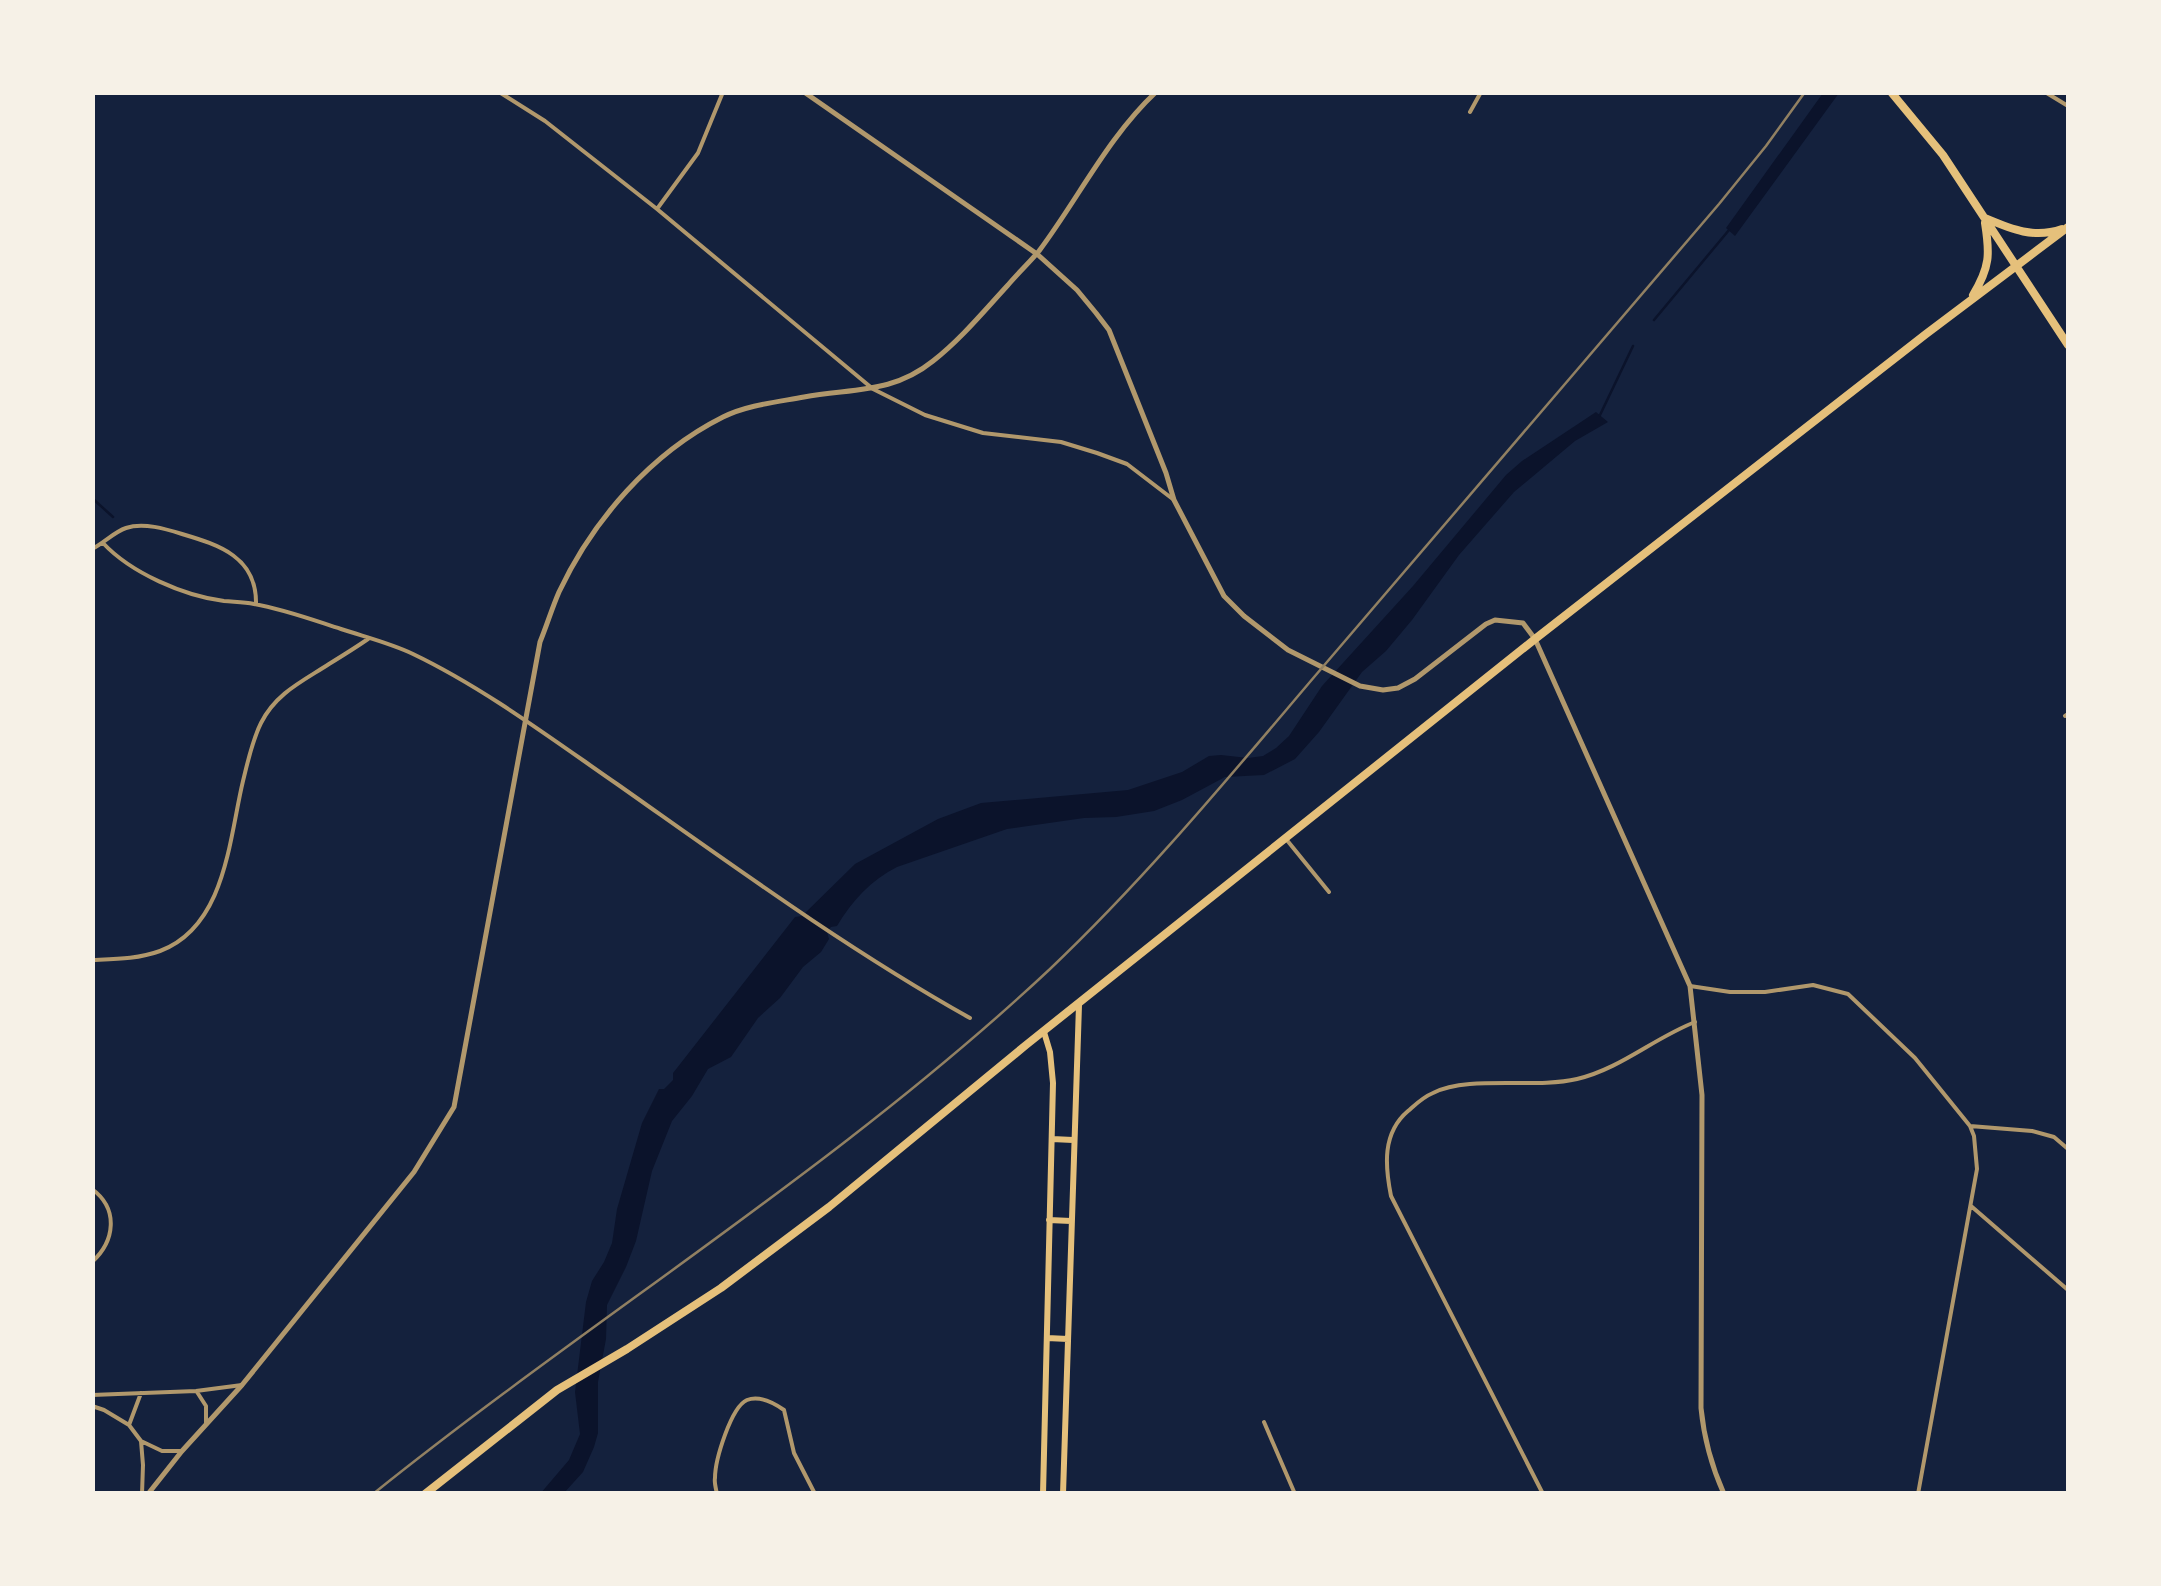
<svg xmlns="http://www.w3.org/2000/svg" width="2161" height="1586" font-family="'PT Sans',sans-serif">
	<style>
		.water { fill: #0b132b }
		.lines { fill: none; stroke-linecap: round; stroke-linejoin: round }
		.stream { stroke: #0b132b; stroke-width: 2.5 }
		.minor { stroke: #b1986c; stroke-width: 4 }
		.tertiary { stroke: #b1986c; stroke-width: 5 }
		.secondary { stroke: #e5c07b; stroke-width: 6 }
		.primary { stroke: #e5c07b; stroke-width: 8 }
		.rail { stroke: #918062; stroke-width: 2.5 }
	</style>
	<rect width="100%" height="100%" fill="#14213d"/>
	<!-- water -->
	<path class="water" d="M1823 93H1839L1735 236 1726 228Z
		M1596 412 1608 422 1575 441 1514 492 1459 555 1412 620 1386 651 1362 672 1319 732 1295 759 1264 775 1225 777 1182 800 1154 811 1116 817 1084 818 1007 829 897 867C871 880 852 901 837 926L831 927 827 932 829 939 821 952 803 967 780 998 758 1018 731 1057 708 1069 692 1096 672 1121 652 1171 636 1241 626 1267 607 1305 606 1339 598 1382V1433L594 1447 583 1472 564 1493 540 1494 569 1460 580 1434 575 1392 586 1302 592 1281 604 1262 612 1243 617 1209 642 1123 659 1089H664L673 1080V1073L677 1068 795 917 802 916 855 864 938 819 981 803 1128 790 1182 772 1209 756 1221 755 1248 758 1263 756 1276 748 1289 736 1322 686 1413 586 1506 475 1522 461Z"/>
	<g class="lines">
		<!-- stream -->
		<path class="stream" d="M1654 320 1729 230
			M1600 415 1633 346
			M92 498 113 517"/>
		<!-- minor -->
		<path class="minor" d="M499 92 545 121 657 209 873 389 925 415 983 433 1061 442 1097 453 1127 464 1174 500
			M2045 92 2068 106
			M1470 112 1481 92
			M657 209 698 153 723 92
			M103 543C131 573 184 596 224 601 234 602 244 602 254 604 283 609 313 620 341 629 365 637 390 643 413 654 484 688 552 739 617 784 732 865 847 949 970 1018
			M92 549C104 543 114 532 126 528 143 522 166 529 182 534 219 545 257 557 256 604
			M2065 716 2068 714
			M1286 839 1329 892
			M92 960C115 959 138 959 160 951 226 926 229 839 243 781 248 761 252 741 261 723 276 693 303 681 329 664 342 656 355 648 368 639
			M1690 986 1730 992H1765L1813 985 1848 994 1915 1058 1970 1126 1974 1136 1977 1169 1918 1494
			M1970 1126 2032 1131 2054 1137 2068 1149
			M92 1189C119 1209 115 1241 92 1262
			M1971 1206 2068 1290
			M197 1392 206 1406V1424
			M92 1395 196 1391 242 1385
			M92 1406 104 1410 129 1425 141 1441 162 1451H182
			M1264 1422 1295 1494
			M129 1425 141 1393
			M141 1441 143 1465 142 1494
			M92 1472V1492
			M717 1494C716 1489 714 1482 715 1478 715 1460 731 1407 747 1400 760 1395 774 1403 784 1410L794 1453 815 1494
			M1543 1494 1391 1196C1385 1166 1382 1133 1408 1111 1416 1104 1423 1097 1433 1093 1469 1075 1534 1089 1577 1079 1620 1069 1654 1038 1695 1022"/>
		<!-- tertiary -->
		<path class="tertiary" d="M804 92 1037 254 1077 290 1096 313 1109 330 1166 473 1174 500 1224 596 1244 616 1288 650 1360 686 1383 690 1398 688 1415 679 1486 624 1495 620 1523 623 1535 639 1690 986 1702 1095 1701 1408C1704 1439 1711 1465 1724 1494
			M148 1494 182 1451 242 1385 414 1172 454 1107 540 642C547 625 552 608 559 592 593 520 651 453 723 417 747 405 777 402 804 397 852 388 892 394 933 361 961 339 984 311 1008 285 1018 273 1029 263 1039 251 1078 199 1108 137 1156 92"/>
		<!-- secondary -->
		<path class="secondary" d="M1052 1139 1073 1140
			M1049 1220 1071 1221
			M1047 1338 1068 1339
			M1043 1494 1053 1083 1050 1052 1044 1032
			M1063 1494 1079 1005"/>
		<!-- primary -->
		<path class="primary" d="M1891 92 1943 155 2068 345
			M1985 218C2011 229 2034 239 2062 229
			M1973 295C1990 267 1990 254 1985 223
			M425 1494 557 1390 627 1349 721 1288 829 1207 1026 1045 1535 639 1926 334 2068 227"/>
		<!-- rail -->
		<path class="rail" d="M373 1494C596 1315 841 1165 1050 969 1146 878 1230 776 1315 676 1449 518 1584 361 1719 204L1766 146 1805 92"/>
	</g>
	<!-- border -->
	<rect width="2161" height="1586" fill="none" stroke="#f6f1e7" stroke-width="190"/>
</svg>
